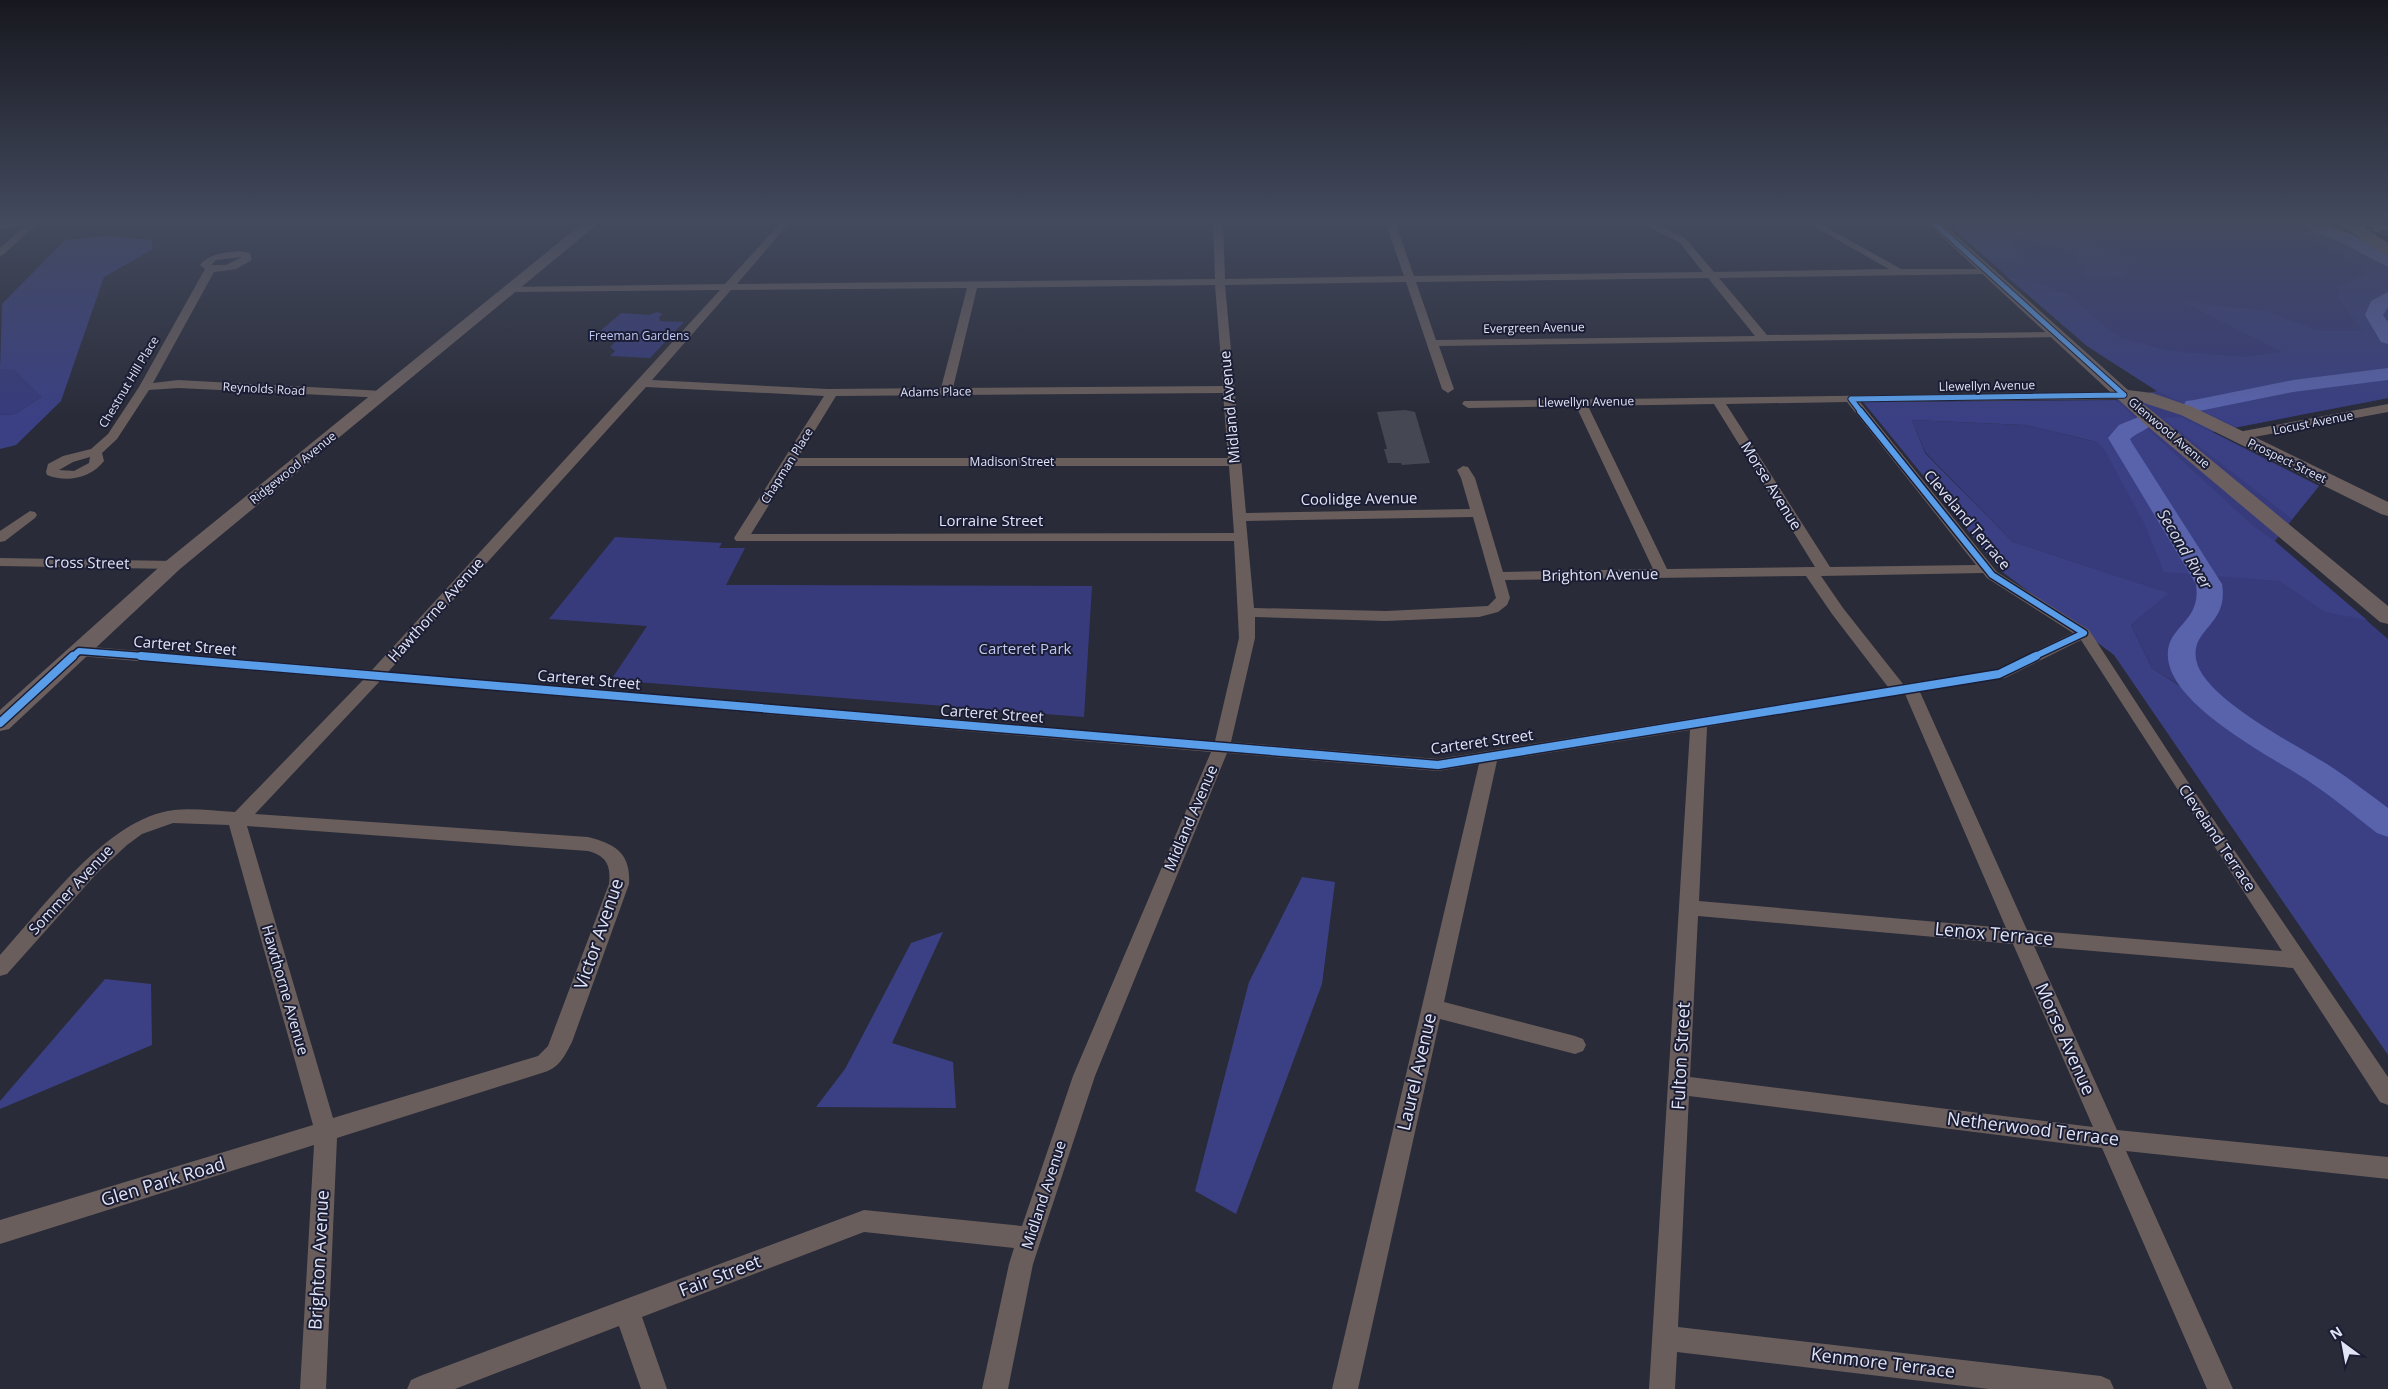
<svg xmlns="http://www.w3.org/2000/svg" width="2388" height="1389" font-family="'Open Sans',sans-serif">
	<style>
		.green { fill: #373b7c }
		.forest { fill: #3a4083 }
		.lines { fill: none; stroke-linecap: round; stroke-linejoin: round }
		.river { fill: #5963ac; fill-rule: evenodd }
		.building { fill: #454752 }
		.street { fill: #695e5c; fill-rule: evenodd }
		.secondary { fill: #6b605f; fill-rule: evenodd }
		.highway { fill: #706666; fill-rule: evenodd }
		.rail-casing { stroke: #6e686b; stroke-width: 4 }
		.rail { stroke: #1a1d34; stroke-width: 2.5; stroke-dasharray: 8; stroke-linecap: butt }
		.cycleway-far2-casing { stroke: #1a1d34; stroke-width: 7 }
		.cycleway-far1-casing { stroke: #1a1d34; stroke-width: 9 }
		.cycleway-casing { stroke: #1a1d34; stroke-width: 11 }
		.cycleway-far2 { stroke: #5a9eea; stroke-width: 5 }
		.cycleway-far1 { stroke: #5a9eea; stroke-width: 6 }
		.cycleway { stroke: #5a9eea; stroke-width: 8 }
		.labels { text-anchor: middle; stroke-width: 4; stroke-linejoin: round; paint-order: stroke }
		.far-street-label { font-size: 12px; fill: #e1e4f4; stroke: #1a1d34 }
		.far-park-label { font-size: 12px; fill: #bfc8f3; stroke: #1a1d34 }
		.street-label { font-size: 15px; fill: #e1e4f4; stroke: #1a1d34 }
		.park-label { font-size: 15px; fill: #bfc8f3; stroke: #1a1d34 }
		.water-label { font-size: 16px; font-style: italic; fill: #d4d8ee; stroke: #1a1d34 }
		.near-street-label { font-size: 18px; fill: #e1e4f4; stroke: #1a1d34 }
	</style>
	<rect width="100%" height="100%" fill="#292b38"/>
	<!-- green -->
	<path class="green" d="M1945 222H2323L2388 260V398L2213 432 2319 486 2275 541 2388 639V814L2152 668 2131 625 2168 593 2013 542 1925 452 1912 420 2026 425 2097 442 2118 402 2116 400 2157 391 2087 346Z
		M657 312 663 314 659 317 660 321 684 322 650 358 610 356 615 351 610 347 616 341 591 339 621 313 649 315Z
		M0 369H13L41 397 15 414 0 415Z
		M615 537 722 543 719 548H745L726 585 1092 586 1084 717 611 680 647 626 549 619Z"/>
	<!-- forest -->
	<path class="forest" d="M1945 222H2036L2135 261 2124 276 2088 277 2073 252 2020 237 2009 243 2025 262 1990 261Z
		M2269 222H2323L2388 260V398L2237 427 2157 391 2087 346 2006 276 2027 280 2067 294 2118 337 2170 351 2245 357 2282 352 2181 301 2266 311 2319 331H2362L2339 299 2337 287 2367 273C2334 248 2308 235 2269 222Z
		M106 236 151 240 153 249 104 277 61 401 16 445 0 449V415L15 414 41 397 13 369H0L2 304 65 240Z
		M2116 400 2250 523 2274 541 2367 620 2325 612 2279 581 2164 572 2145 525 2104 449 2097 442 2026 425 1912 420 1925 453 2013 542 2169 593 2131 625 2152 668 2208 704 2388 837V1055L2114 655 2001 571 1863 402Z
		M2181 417 2319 486 2292 519 2163 418Z
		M1302 877 1335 882 1322 984 1236 1214 1195 1191 1249 982Z
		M943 932 892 1043 953 1062 956 1108 816 1107 845 1069 911 943Z
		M105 979 151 984 152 1045 0 1109V1101Z"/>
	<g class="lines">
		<!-- river -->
		<path class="river" d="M2296 222H2320L2352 234 2388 255V267L2340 242 2298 225Z
			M2388 292V307L2383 315 2388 322V344L2381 342 2365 315 2371 301Z
			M2388 368V380L2293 392 2194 412 2186 411 2183 406 2186 401 2194 400 2293 380Z
			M2141 416 2149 418 2152 423C2147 431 2137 432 2130 439L2132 443 2222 584C2229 625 2191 628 2196 659 2202 698 2297 745 2330 766 2350 779 2369 794 2388 808V837L2377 833C2354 815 2331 796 2307 780 2270 756 2172 706 2168 658 2165 625 2202 624 2196 584L2108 438 2119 425Z"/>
	</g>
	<!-- building -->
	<path class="building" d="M1405 410 1415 412 1430 463 1402 465 1401 463H1388L1384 449H1387L1377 412Z"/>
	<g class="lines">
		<!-- street -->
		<path class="street" d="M39 222 3 255 0 256V248L26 225 0 229V223Z
			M781 222H790L737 284 1215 279 1213 222H1223L1225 279 1404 276 1385 222H1395L1414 276 1703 272 1679 242 1638 222H1650L1685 238 1714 272 1889 269 1806 222H1817L1901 269H1991L1992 271 1987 274 1719 278 1767 335 2057 332 2061 333V337L1439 346 1454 389 1448 393 1442 389 1406 282 1225 285 1246 513 1470 509 1461 478 1457 470 1463 466 1468 467 1475 478 1503 572 1653 569 1576 406 1468 408 1462 404 1464 401 2128 392V398L2124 399 1860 402 1997 572 2089 630 2186 779 2388 1077V1105L2380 1102 2293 968 2034 946 2117 1130 2388 1157V1179L2126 1151 2233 1389H2207L2102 1148 1689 1096 1678 1327 2101 1376 2110 1380 2114 1389H1989L1677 1352 1675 1389H1649L1690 730 1497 761 1444 1002 1575 1036 1583 1039 1586 1045 1583 1051 1575 1054 1440 1019 1358 1389H1332L1479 764 1438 771 1227 753 1095 1076 1033 1264 1008 1389H982L1009 1264 1014 1248 864 1232 642 1317 667 1389H641L619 1326 455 1389H407L411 1380 420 1376 864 1210 1022 1226 1073 1076 1211 752 380 681 255 814 588 837C615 844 631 853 629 884L572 1042C565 1055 560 1067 545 1072L337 1138 326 1389H300L314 1145 0 1244V1220L313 1125 229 825 173 823 142 834 127 845 98 872 7 974 0 976V955C44 907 107 818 174 810 194 808 215 811 235 812L363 680 79 656 71 651 73 648 79 646 372 670 720 290 511 292 506 289 507 287 725 284ZM1708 278 1755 336 1436 340 1416 282ZM1215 285 1223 386 953 388 977 288ZM967 288 941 388 828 389 652 380 731 290ZM646 387 824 396 734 538 736 541H1234L1239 638 1215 741 388 672ZM1223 393 1228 458H798L836 396ZM1847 402 1976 565 1830 567 1726 404ZM1714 404 1815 567 1667 569 1588 406ZM793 466H1229L1234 533 751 534ZM1473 517 1496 598 1488 606 1386 611 1254 608 1246 521ZM1983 573 1987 578 2073 633 1995 670 1903 684 1843 608 1821 576ZM1806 576 1832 614 1888 687 1438 759 1231 742 1255 638V617L1386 621 1479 617 1498 612 1507 605 1510 598 1505 580ZM2081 640 2282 951 2027 930 1920 692 2005 678ZM1905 694 2006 928 1699 901 1707 727ZM247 826 588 851C607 856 611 866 609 884L548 1046 538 1056 333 1118ZM1698 916 2013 944 2093 1127 1690 1077Z
			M239 251 250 253 252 260 236 269 214 272 153 383 178 380 383 391 387 392V398L178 388 149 390 117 439 102 453 104 461C91 478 67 483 47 475L46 472 48 464 63 456 91 449 108 434 139 387 205 269 200 265C210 253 224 253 239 251ZM242 257 226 265H211L216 260ZM90 457 89 463 74 471 59 470 73 462Z
			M2388 404V412L2238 440 2232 436 2238 432Z
			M30 511 35 512 37 515 35 518 5 541 0 542V531Z
			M0 558 173 561 180 565 173 569 0 566Z"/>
		<!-- secondary -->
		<path class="secondary" d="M584 222H600L180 569 9 729 0 731V710L166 561Z
			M1926 222H1941L2128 390 2152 393 2193 407 2388 502V516L2381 514 2181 415 2141 402 2388 606V624L2380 622 2146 425Z
			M2365 222H2382L2388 226V236Z"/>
		<!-- highway -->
		<path class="highway" d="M2336 222H2355L2388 243V255L2382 253Z"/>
		<!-- rail casing -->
		<g class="rail-casing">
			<path id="rail" d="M2350 222 2388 233"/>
		</g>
		<!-- rail -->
		<use href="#rail" class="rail"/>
		<!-- cycleway-far2 casing -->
		<g class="cycleway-far2-casing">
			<path id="cycleway-far2" d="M1933 222 2124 395
				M1851 399 1861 412
				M1851 399 2124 395"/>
		</g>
		<!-- cycleway-far1 casing -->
		<g class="cycleway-far1-casing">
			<path id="cycleway-far1" d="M1860 411 1992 575 2084 633
				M72 657 79 651 156 657
				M2033 657 2084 633"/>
		</g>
		<!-- cycleway casing -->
		<g class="cycleway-casing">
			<path id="cycleway" d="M141 656 1438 765 1999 674 2036 656
				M0 723 73 656"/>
		</g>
		<!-- cycleway-far2 -->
		<use href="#cycleway-far2" class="cycleway-far2"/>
		<!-- cycleway-far1 -->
		<use href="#cycleway-far1" class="cycleway-far1"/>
		<!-- cycleway -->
		<use href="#cycleway" class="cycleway"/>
	</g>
	<!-- sky -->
	<linearGradient id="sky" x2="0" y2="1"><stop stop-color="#17181f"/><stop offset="0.53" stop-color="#434a5e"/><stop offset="1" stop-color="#434a5e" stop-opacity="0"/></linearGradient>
	<rect width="2388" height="417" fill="url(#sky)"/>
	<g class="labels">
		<!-- far-street labels -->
		<g class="far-street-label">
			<text transform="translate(1534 328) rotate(-1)" y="4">Evergreen Avenue</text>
			<text transform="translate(129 382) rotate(-59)" y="4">Chestnut Hill Place</text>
			<text transform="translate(1987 386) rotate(-1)" y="4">Llewellyn Avenue</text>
			<text transform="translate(264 389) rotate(3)" y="4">Reynolds Road</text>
			<text transform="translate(936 392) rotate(-1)" y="4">Adams Place</text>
			<text transform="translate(1586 402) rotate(-1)" y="4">Llewellyn Avenue</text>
			<text transform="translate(2313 423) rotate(-11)" y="4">Locust Avenue</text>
			<text transform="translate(2169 433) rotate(40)" y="4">Glenwood Avenue</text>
			<text transform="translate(2287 461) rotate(26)" y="4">Prospect Street</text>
			<text x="1012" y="466">Madison Street</text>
			<text transform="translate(787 466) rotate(-58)" y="4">Chapman Place</text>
			<text transform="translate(293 468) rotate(-39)" y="4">Ridgewood Avenue</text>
		</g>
		<!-- far-park labels -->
		<g class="far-park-label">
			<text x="639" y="340">Freeman Gardens</text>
		</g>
		<!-- street labels -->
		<g class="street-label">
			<text transform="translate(1230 407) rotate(-95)" y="5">Midland Avenue</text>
			<text transform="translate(1771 486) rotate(58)" y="5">Morse Avenue</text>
			<text transform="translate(1359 499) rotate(-1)" y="5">Coolidge Avenue</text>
			<text transform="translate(1967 520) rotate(50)" y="5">Cleveland Terrace</text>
			<text x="991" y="526">Lorraine Street</text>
			<text transform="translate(87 563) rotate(1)" y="5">Cross Street</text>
			<text transform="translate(1600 575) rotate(-1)" y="5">Brighton Avenue</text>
			<text transform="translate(436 610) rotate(-48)" y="5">Hawthorne Avenue</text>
			<text transform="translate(185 646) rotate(5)" y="5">Carteret Street</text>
			<text transform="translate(589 680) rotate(5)" y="5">Carteret Street</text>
			<text transform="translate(992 714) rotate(4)" y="5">Carteret Street</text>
			<text transform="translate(1482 742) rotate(-8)" y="5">Carteret Street</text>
			<text transform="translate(1191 818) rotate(-67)" y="5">Midland Avenue</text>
			<text transform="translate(2217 838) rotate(56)" y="5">Cleveland Terrace</text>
			<text transform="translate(71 890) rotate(-47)" y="5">Sommer Avenue</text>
			<text transform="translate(285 990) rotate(74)" y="5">Hawthorne Avenue</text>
			<text transform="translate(1044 1195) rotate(-72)" y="5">Midland Avenue</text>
		</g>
		<!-- park labels -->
		<g class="park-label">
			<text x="1025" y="654">Carteret Park</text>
		</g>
		<!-- water labels -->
		<g class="water-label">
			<text transform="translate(2185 549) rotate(59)" y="6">Second River</text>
		</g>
		<!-- near-street labels -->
		<g class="near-street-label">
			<text transform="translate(599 934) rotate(-71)" y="6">Victor Avenue</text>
			<text transform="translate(1994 934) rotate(5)" y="6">Lenox Terrace</text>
			<text transform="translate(2065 1039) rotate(66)" y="6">Morse Avenue</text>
			<text transform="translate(1681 1056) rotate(-87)" y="6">Fulton Street</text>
			<text transform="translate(1417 1072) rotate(-77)" y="6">Laurel Avenue</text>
			<text transform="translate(2033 1129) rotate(7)" y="6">Netherwood Terrace</text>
			<text transform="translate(163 1182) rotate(-17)" y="6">Glen Park Road</text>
			<text transform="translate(319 1260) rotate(-87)" y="6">Brighton Avenue</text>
			<text transform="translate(720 1276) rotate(-21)" y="6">Fair Street</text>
			<text transform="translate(1883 1363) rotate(7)" y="6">Kenmore Terrace</text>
		</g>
	</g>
	<!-- north arrow -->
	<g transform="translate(2343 1344) rotate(328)" stroke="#1a1d34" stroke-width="4" paint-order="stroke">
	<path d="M0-4L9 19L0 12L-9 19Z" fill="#e1e4f4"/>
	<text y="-8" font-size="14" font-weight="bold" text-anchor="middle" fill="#e1e4f4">N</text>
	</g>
</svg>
